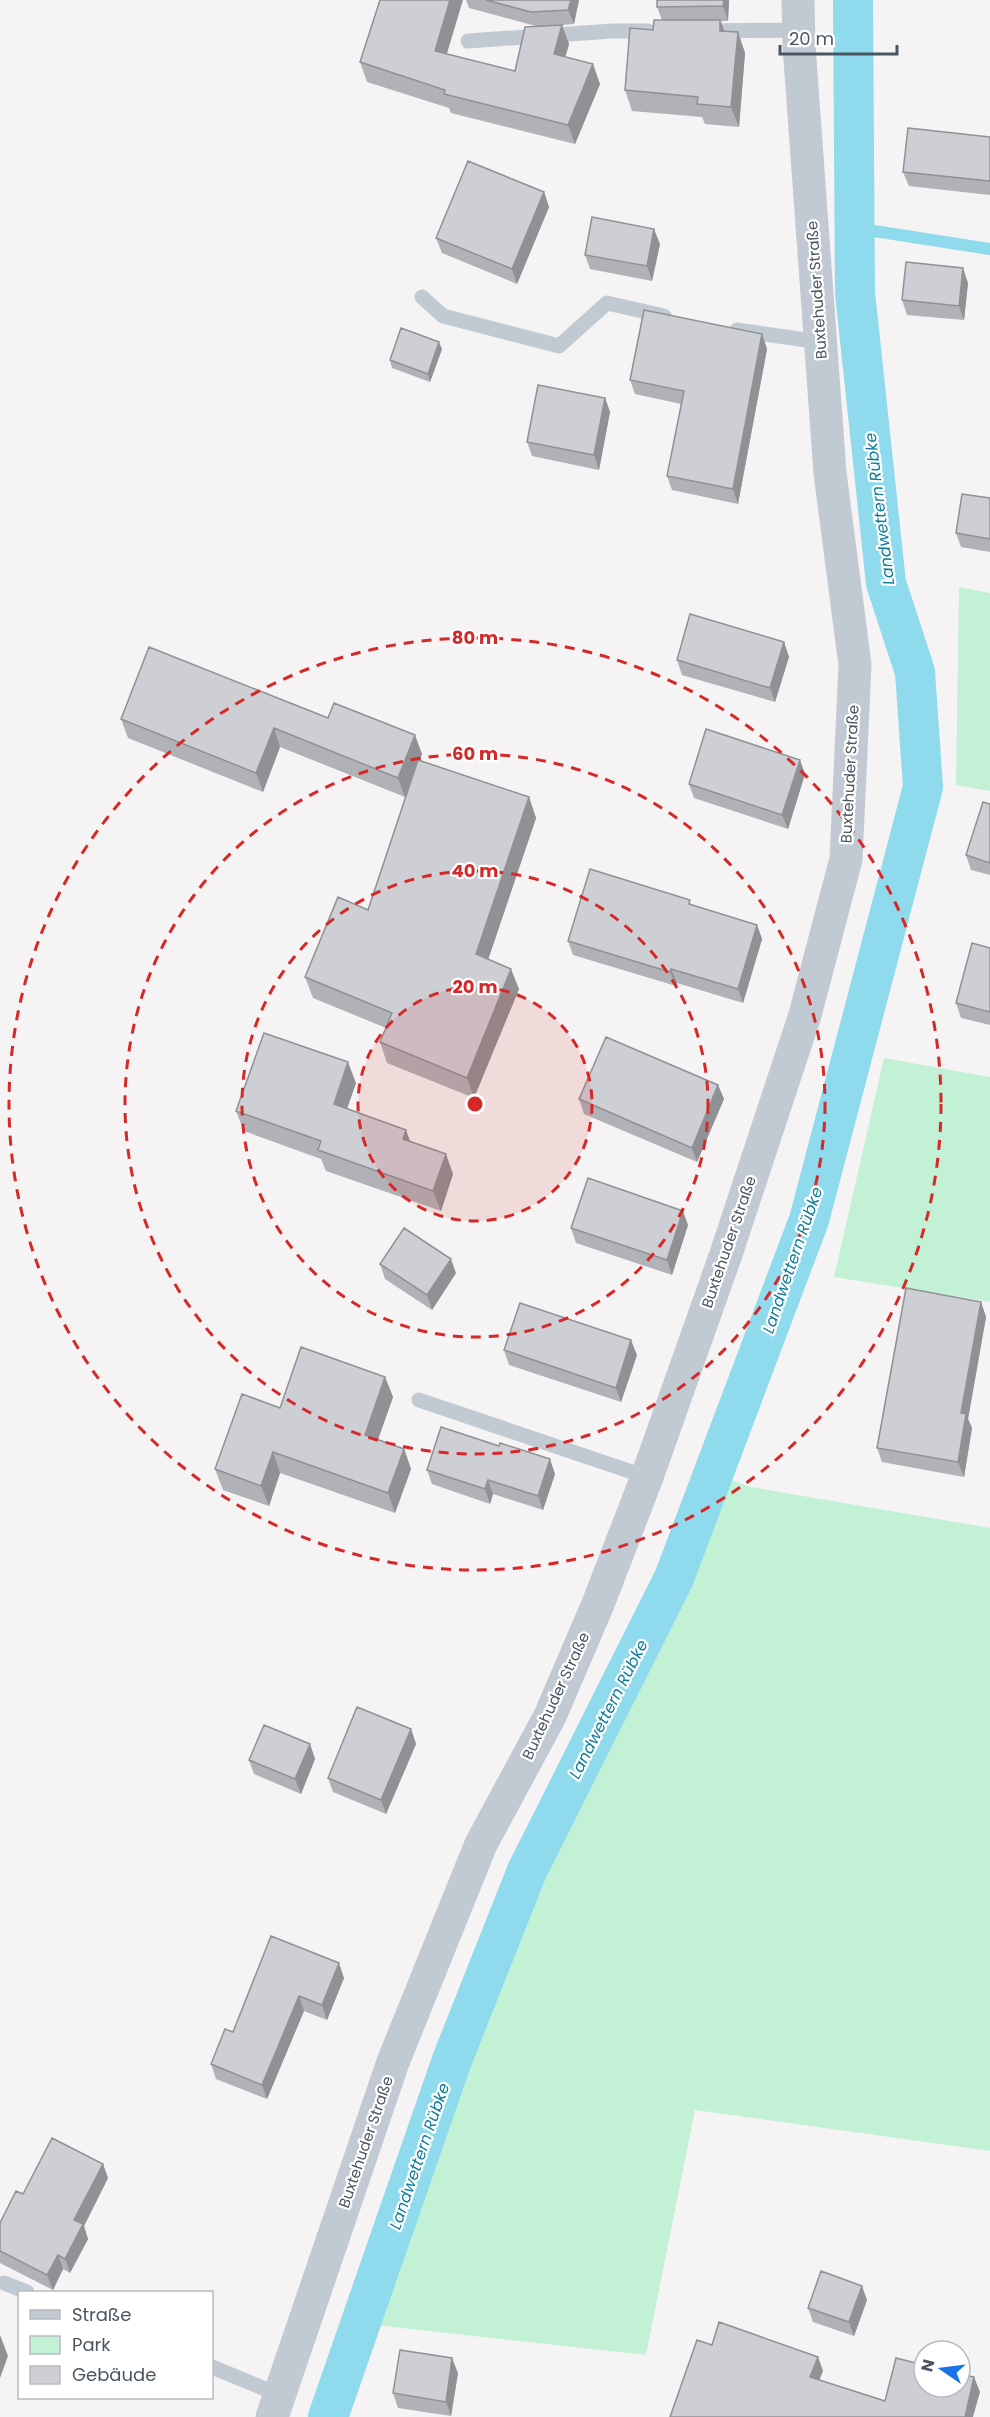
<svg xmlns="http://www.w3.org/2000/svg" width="990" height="2417" font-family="Poppins,sans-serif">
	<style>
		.green { fill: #c3f1d5 }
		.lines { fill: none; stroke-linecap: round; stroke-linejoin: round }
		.stream { stroke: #90daee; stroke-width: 12 }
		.canal { stroke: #90daee; stroke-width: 40 }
		.service { stroke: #c1cad2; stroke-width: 15 }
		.tertiary { stroke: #c1cad2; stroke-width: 33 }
		.wall { fill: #b0b2b7 }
		.shaded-wall { fill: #909195 }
		.building { fill: #cdcfd5; stroke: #909195; stroke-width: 1.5 }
		.ring { fill: none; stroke: #d62828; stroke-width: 3; stroke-dasharray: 10 8 }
		.labels { text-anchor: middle; stroke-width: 4.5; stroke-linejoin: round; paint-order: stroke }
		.street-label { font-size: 15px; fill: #4a5661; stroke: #fff }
		.water-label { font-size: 16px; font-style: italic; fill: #0c7c9b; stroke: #fff }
		.centre { fill: #d62828; stroke: #fff; stroke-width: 3 }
		.ring-label { font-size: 18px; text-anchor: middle; font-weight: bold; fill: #d62828; stroke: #fff; stroke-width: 4.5; stroke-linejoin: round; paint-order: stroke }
	</style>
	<rect width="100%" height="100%" fill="#f5f3f3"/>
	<!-- green -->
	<path class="green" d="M959 587 990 593V791L956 785Z
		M884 1058 990 1077V1302L834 1277Z
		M729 1479 751 1487 990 1528V2151L695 2110 646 2355 375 2325 467 2066 562 1827Z"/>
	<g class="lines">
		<!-- stream -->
		<path class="stream" d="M855 228 990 249"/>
		<!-- canal -->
		<path class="canal" d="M328 2417 452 2060 527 1871 674 1578 809 1220 923 787 915 672 886 583 855 293 853 0"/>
		<!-- service -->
		<path class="service" d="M705 31 798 30
			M468 41 613 31H648
			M422 297 443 316 559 346 607 303 664 316
			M737 330 820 342
			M419 1400 647 1477
			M4 2283 27 2292
			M212 2367 280 2395"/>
		<!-- tertiary -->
		<path class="tertiary" d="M272 2417 393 2062 481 1844 550 1716 598 1604 647 1477 726 1254 805 1015 846 859 855 665 830 473 799 46 798 0"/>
	</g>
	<!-- wall -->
	<path class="wall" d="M466 0H579L574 24 562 25 569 44 565 57 600 84 575 144 451 113 449 108 367 82 360 62 447 54 515 71 536 26 469 8Z
		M729 0 728 21H721L724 31 738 32 745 53 739 127 705 124 702 117 632 111 625 90 653 30 662 20 657 7Z
		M990 137V195L909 186 903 172Z
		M544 192 549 207 517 284 442 253 436 238Z
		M660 244 652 281 590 269 585 255Z
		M968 283 964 320 907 315 902 300Z
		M762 334 767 349 738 504 672 490 667 476 681 404 635 394 630 380Z
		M442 349 430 382 392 368 390 360Z
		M605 398 610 412 599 470 532 456 527 442Z
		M990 498V552L961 547 956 533Z
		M784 642 789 657 775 702 682 675 677 660Z
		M328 718 422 754 420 760 529 797 536 818 488 959 519 989 474 1098 387 1063 380 1042 386 1028 313 998 305 977 368 910 410 783 405 797 280 747 263 792 128 738 121 719Z
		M805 774 788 829 694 798 689 784Z
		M990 804V875L971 870 966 855Z
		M692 905 757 925 762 939 743 1003 677 983 676 986 573 955 568 941Z
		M990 948V1025L961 1018 956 1003Z
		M356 1083 347 1109 406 1130 410 1141 453 1174 441 1211 326 1171 321 1159 244 1131 236 1111Z
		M718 1085 724 1099 697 1162 584 1114 579 1099Z
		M688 1225 672 1275 576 1243 571 1228Z
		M380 1264 456 1273 432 1310 385 1279Z
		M981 1302 986 1317 968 1419 972 1428 964 1477 882 1462 877 1448Z
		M504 1350 637 1355 621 1402 509 1365Z
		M385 1377 393 1397 378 1440 404 1449 411 1469 395 1513 280 1473 269 1506 223 1490 215 1469 280 1408Z
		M427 1470 555 1474 543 1510 493 1494 490 1504 432 1484Z
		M411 1729 416 1744 386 1814 333 1792 328 1778Z
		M310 1744 315 1759 301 1794 254 1774 249 1760Z
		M271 1936 344 1978 327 2020 304 2011 267 2099 216 2079 211 2064 233 2032Z
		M103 2164 108 2178 84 2226 88 2239 70 2273 63 2269 53 2290 0 2263V2223L23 2194Z
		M867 2300 854 2336 813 2322 808 2308Z
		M458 2373 451 2416 398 2408 393 2393Z"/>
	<!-- shaded-wall -->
	<path class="shaded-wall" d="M450 0H463L442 70 435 51Z
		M571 0H579L574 24 568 10Z
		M724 0H729L728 21 723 6Z
		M720 20 728 40 720 31Z
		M562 25 569 44 561 73 554 54Z
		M738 32 745 53 739 127 731 107Z
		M593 64 600 84 575 144 568 125Z
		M544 192 549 207 517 284 512 269Z
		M654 229 660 244 652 281 647 266Z
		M963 268 968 283 964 320 959 306Z
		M762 334 767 349 738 504 733 489Z
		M439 342 442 349 430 382 428 374Z
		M605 398 610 412 599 470 594 455Z
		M784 642 789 657 775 702 770 688Z
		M274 728 280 747 263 792 256 773Z
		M415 735 422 754 405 797 398 778Z
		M800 760 805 774 788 829 782 815Z
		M529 797 536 818 483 975 476 954Z
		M757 925 762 939 743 1003 738 989Z
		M511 969 519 989 474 1098 467 1078Z
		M671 969 677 983 676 986 670 972Z
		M348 1062 356 1083 341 1125 334 1104Z
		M718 1085 724 1099 697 1162 692 1148Z
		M406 1130 413 1150 403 1139Z
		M446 1154 453 1174 441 1211 433 1191Z
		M683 1211 688 1225 672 1275 667 1260Z
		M451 1259 456 1273 432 1310 427 1295Z
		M981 1302 986 1317 968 1419 972 1428 964 1477 958 1462 961 1413Z
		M631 1340 637 1355 621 1402 616 1388Z
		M385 1377 393 1397 372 1456 365 1435Z
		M404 1449 411 1469 395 1513 388 1493Z
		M273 1452 280 1473 269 1506 261 1486Z
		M550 1459 555 1474 543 1510 538 1496Z
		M488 1480 493 1494 490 1504 485 1489Z
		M411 1729 416 1744 386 1814 381 1800Z
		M310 1744 315 1759 301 1794 295 1779Z
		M339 1963 344 1978 327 2020 322 2005Z
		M299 1996 304 2011 267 2099 262 2085Z
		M103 2164 108 2178 84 2226 88 2239 70 2273 65 2259 74 2220Z
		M58 2255 63 2269 53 2290 47 2275Z
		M862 2286 867 2300 854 2336 849 2322Z
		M0 2335 8 2356 0 2378Z
		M818 2357 823 2371 815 2391 810 2377Z
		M452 2358 458 2373 451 2416 446 2402Z
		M974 2377 980 2392 973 2417H965Z"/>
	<!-- building -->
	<path class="building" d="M380 0H450L435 51 515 71 525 27 562 25 554 54 593 64 568 125 444 94 445 90 360 62Z
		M486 0H571L568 10 531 12Z
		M657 0H724L723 6 657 7Z
		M654 20H720V31L738 32 731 107 697 104 698 97 625 90 630 28 653 30Z
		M908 128 990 137V181L903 172Z
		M468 161 544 192 512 269 436 238Z
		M592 217 654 229 647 266 585 255Z
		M906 262 963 268 959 306 902 300Z
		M644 310 762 334 733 489 667 476 684 391 630 380Z
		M401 328 439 342 428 374 390 360Z
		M538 385 605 398 594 455 527 442Z
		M962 494 990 498V539L956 533Z
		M690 614 784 642 770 688 677 660Z
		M149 647 328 718 334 703 415 735 398 778 274 728 256 773 121 719Z
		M706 729 800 760 782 815 689 784Z
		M418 760 529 797 476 954 511 969 467 1078 380 1042 392 1013 305 977 338 897 368 910Z
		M983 802 990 804V863L966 855Z
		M590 869 690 900 689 904 757 925 738 989 671 969 670 972 568 941Z
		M972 943 990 948V1012L956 1003Z
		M264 1033 348 1062 334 1104 406 1130 403 1139 446 1154 433 1191 318 1150 321 1141 236 1111Z
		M606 1037 718 1085 692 1148 579 1099Z
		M588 1178 683 1211 667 1260 571 1228Z
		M404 1228 451 1259 427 1295 380 1264Z
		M906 1288 981 1302 961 1413 966 1414 958 1462 877 1448Z
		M520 1303 631 1340 616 1388 504 1350Z
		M301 1347 385 1377 365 1435 404 1449 388 1493 273 1452 261 1486 215 1469 242 1394 280 1408Z
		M441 1427 499 1446 500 1443 550 1459 538 1496 488 1480 485 1489 427 1470Z
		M357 1707 411 1729 381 1800 328 1778Z
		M264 1725 310 1744 295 1779 249 1760Z
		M271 1936 339 1963 322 2005 299 1996 262 2085 211 2064 225 2029 233 2032Z
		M52 2138 103 2164 74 2220 83 2224 65 2259 58 2255 47 2275 0 2251V2223L16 2191 23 2194Z
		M821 2271 862 2286 849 2322 808 2308Z
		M719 2322 818 2357 810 2377 885 2401 896 2358 924 2365V2387H960V2374L974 2377 965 2417H670L697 2340 712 2345Z
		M400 2350 452 2358 446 2402 393 2393Z"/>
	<!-- distance rings -->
	<circle cx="475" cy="1104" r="117" fill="#d62828" fill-opacity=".12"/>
	<g class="ring">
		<circle cx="475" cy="1104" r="117"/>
		<circle cx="475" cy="1104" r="233"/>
		<circle cx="475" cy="1104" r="350"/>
		<circle cx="475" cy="1104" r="466"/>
	</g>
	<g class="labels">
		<!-- street labels -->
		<g class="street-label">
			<text transform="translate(817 290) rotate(-94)" y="5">Buxtehuder Straße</text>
			<text transform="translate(850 774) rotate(-87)" y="5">Buxtehuder Straße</text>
			<text transform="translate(729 1242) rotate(-71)" y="5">Buxtehuder Straße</text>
			<text transform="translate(556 1696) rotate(-65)" y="5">Buxtehuder Straße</text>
			<text transform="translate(366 2142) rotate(-71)" y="5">Buxtehuder Straße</text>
		</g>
		<!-- water labels -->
		<g class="water-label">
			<text transform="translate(879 509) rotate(-97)" y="6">Landwettern Rübke</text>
			<text transform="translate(792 1260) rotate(-71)" y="6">Landwettern Rübke</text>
			<text transform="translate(608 1709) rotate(-63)" y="6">Landwettern Rübke</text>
			<text transform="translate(419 2156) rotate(-71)" y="6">Landwettern Rübke</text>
		</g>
	</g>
	<circle cx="475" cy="1104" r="9" class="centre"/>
	<g class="ring-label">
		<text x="475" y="644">80 m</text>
		<text x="475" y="760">60 m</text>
		<text x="475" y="877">40 m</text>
		<text x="475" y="993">20 m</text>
	</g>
	<!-- legend -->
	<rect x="18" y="2291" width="195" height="108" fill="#ffffff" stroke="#b7bbc0" stroke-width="1.5"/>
	<rect x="30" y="2310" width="30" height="9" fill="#c1cad2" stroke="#b7bbc0" stroke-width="1.5"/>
	<text x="72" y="2321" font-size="18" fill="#4a5661">Straße</text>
	<rect x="30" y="2336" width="30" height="18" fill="#c3f1d5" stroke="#b7bbc0" stroke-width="1.5"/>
	<text x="72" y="2351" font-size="18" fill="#4a5661">Park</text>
	<rect x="30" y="2366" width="30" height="18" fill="#cdcfd5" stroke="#b7bbc0" stroke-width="1.5"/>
	<text x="72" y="2381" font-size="18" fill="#4a5661">Gebäude</text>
	<!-- north arrow -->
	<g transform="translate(942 2369) rotate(284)"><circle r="28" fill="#ffffff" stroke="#b7bbc0" stroke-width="1.5"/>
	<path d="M0-4.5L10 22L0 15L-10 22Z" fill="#1a73e8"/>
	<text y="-9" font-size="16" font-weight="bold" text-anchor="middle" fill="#4a5661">N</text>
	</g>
	<!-- scale -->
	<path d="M780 45v9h117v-9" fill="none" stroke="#4a5661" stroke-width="3"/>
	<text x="789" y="45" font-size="18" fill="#4a5661" stroke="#ffffff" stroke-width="4.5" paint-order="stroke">20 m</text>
</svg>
